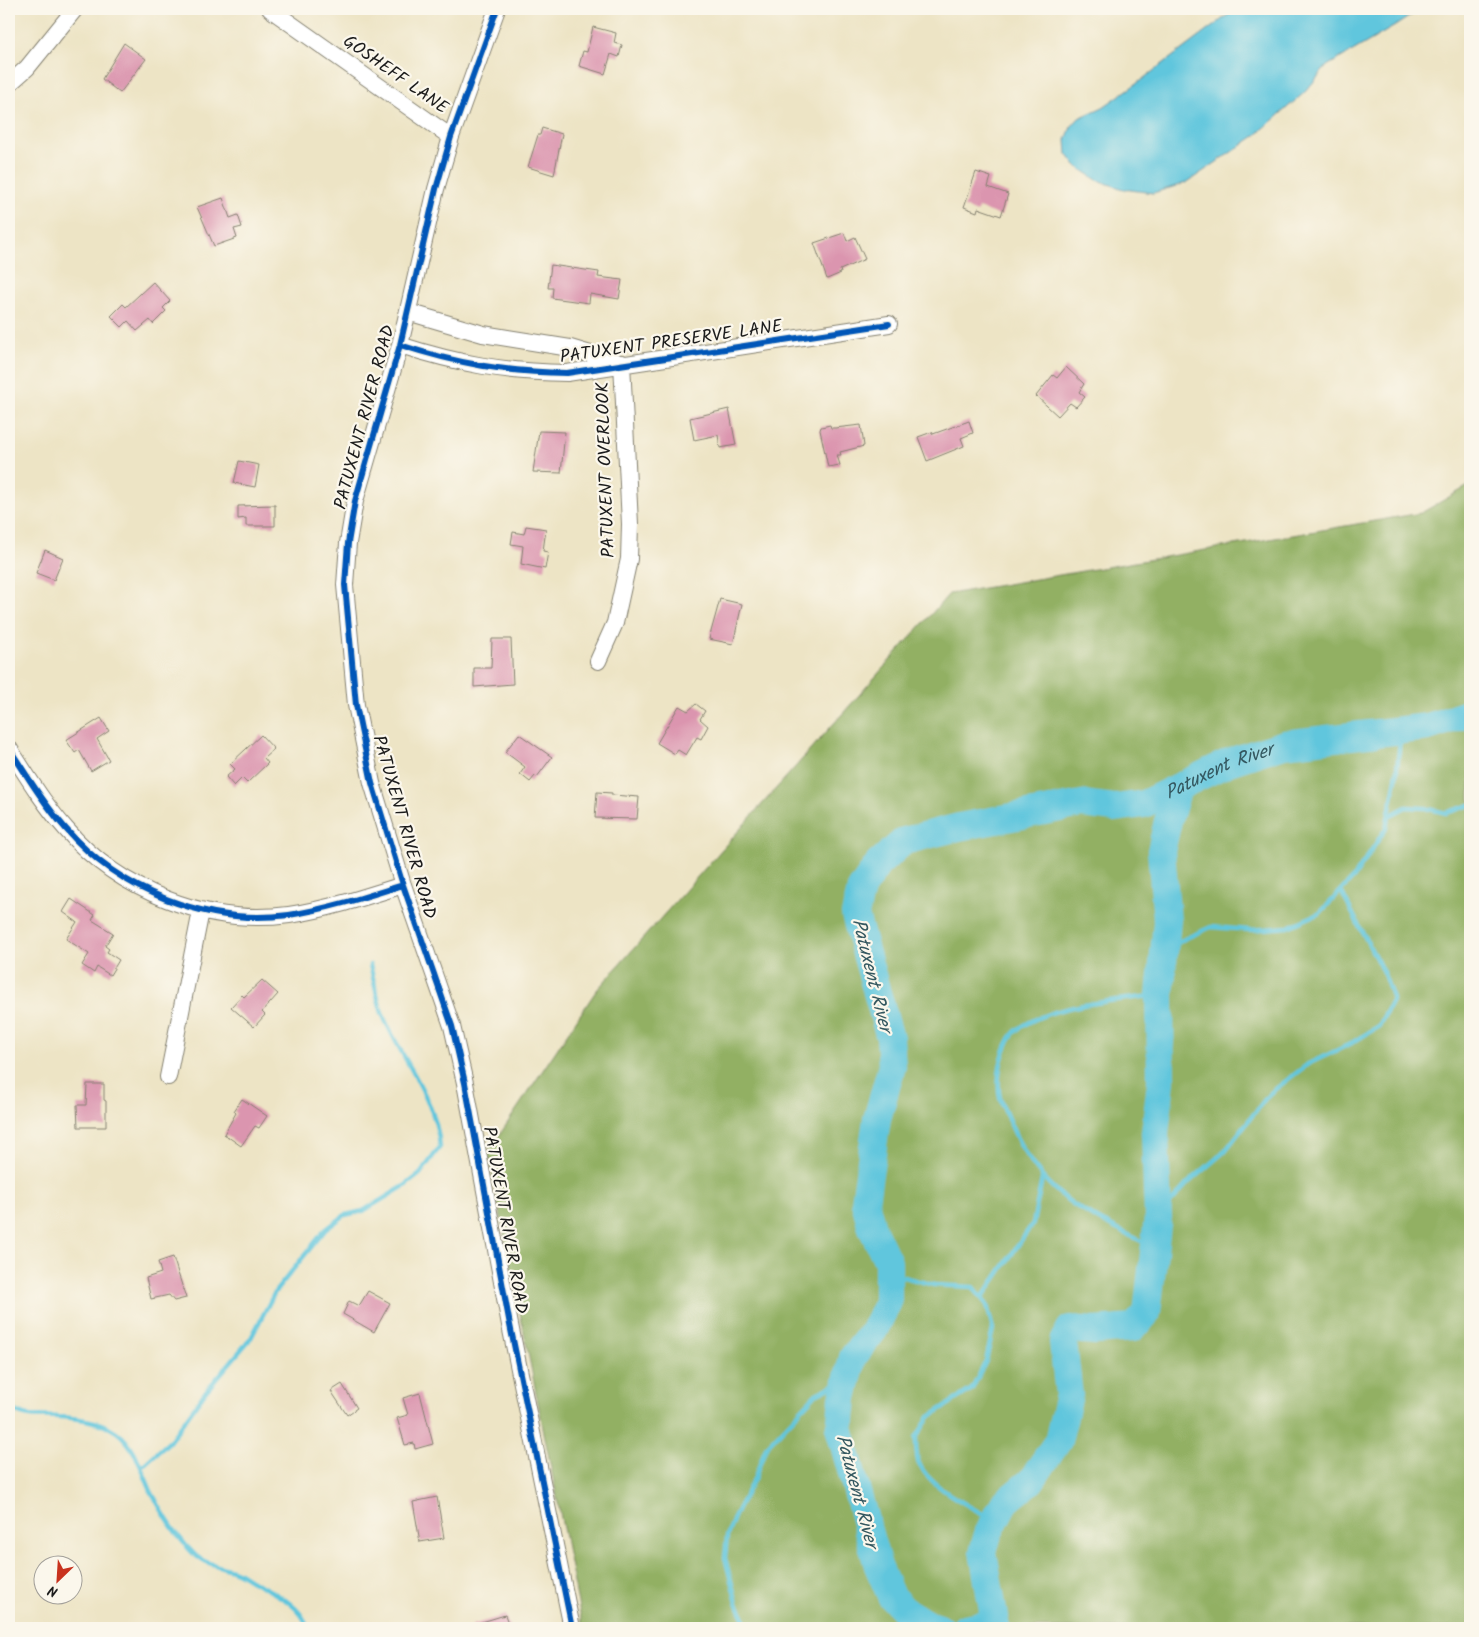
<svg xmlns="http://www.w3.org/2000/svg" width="1479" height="1637" font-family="Kalam,sans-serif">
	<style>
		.forest { fill: #92b063; stroke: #576640 }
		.water { fill: #60c6dd; stroke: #3e717c }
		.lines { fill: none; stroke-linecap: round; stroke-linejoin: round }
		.stream { stroke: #60c6dd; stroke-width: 4.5 }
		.river { stroke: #60c6dd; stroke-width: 28 }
		.building { fill: #db95af }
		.minor-casing { stroke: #848070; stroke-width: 18 }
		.minor { stroke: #fff; stroke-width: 16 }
		.cycleway-casing { stroke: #fbf7ec; stroke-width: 9 }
		.cycleway { stroke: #0057b8; stroke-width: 6 }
		.labels { text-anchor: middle; stroke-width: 4.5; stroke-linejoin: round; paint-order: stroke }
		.street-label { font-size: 18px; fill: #1c1c1c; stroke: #fbf7ec }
		.water-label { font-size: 19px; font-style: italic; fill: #345860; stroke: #fbf7ec }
	</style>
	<rect width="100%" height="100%" fill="#fbf7ec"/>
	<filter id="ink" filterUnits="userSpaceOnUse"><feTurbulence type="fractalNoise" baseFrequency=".02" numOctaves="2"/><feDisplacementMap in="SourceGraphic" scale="10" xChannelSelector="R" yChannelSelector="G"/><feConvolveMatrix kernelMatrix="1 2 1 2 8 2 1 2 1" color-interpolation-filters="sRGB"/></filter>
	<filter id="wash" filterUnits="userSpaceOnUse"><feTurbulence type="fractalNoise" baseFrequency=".0096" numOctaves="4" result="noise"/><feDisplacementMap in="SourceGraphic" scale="20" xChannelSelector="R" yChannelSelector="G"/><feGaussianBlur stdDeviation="1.12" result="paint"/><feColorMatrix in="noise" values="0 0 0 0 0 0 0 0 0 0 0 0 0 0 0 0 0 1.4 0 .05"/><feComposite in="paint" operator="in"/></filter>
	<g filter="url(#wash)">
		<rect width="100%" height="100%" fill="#ede4c5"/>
		<!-- forest -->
		<path class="forest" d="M1470 485V1628H583L488 1152 596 991 949 594 1421 513Z"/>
		<!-- water -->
		<path class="water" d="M1236 9H1421L1395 26 1327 66 1305 92 1255 136 1186 183 1153 193 1123 189 1097 180 1076 166 1067 154 1066 140 1071 127 1079 118 1103 107 1136 84Z"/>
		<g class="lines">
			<!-- stream -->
			<path class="stream" d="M1389 816 1406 807 1425 808 1446 813 1470 805
				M1164 953 1184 939 1211 927 1250 930 1288 927 1320 913 1354 877 1386 828 1396 779 1401 730
				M1158 1217 1188 1183 1225 1151 1269 1094 1308 1064 1350 1044 1379 1026 1393 999 1384 974 1341 891
				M1150 1245C1086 1215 1040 1195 1011 1125 1002 1104 997 1098 999 1075 1000 1062 1007 1038 1017 1030 1053 1003 1116 1001 1160 995
				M888 1273 934 1285 973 1287 987 1305 993 1329 986 1361 972 1389 929 1417 916 1438C916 1445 916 1454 918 1461 927 1487 972 1507 995 1521
				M982 1298 1033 1223 1042 1179
				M9 1406C25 1421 39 1415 59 1417 76 1418 95 1420 110 1428 134 1440 141 1469 151 1491 162 1512 176 1537 194 1554 203 1563 219 1566 232 1570 239 1572 245 1577 252 1581 273 1593 300 1603 308 1628
				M141 1467 169 1442 206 1391 251 1338 275 1292 325 1230 345 1215 363 1211 406 1185 420 1174 440 1147C436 1097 400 1058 382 1013 377 998 374 981 370 965
				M749 1628 737 1603 725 1558 727 1536 735 1515 755 1477 766 1447 816 1394 848 1378"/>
			<!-- river -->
			<g class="river">
				<path id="s1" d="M940 1628 925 1623 904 1610 891 1596 878 1566 840 1431 843 1398 853 1357 874 1330 888 1302V1262L872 1228 865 1202 877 1119 892 1066 890 1038 855 915 861 889 878 864 904 841 959 827 1082 804 1115 808 1144 804 1229 762 1284 744 1428 727 1470 713"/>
				<path d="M964 1628 981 1625 994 1628"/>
				<path d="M996 1628 983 1552 988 1534 1004 1503 1031 1481 1058 1441 1069 1395 1063 1342 1070 1329 1095 1331 1133 1328 1147 1313 1158 1217 1155 1133 1161 1082 1160 995 1167 921 1161 851 1168 821 1178 788"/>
			</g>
		</g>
		<g id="blocks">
			<!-- building -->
			<path class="building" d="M593 27 616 33 614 43 622 45 619 57 611 54 605 74 579 66 583 51 587 52Z
				M124 43 146 59 120 93 102 79Z
				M542 128 562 134 554 175 528 167 538 135H540Z
				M976 172 991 177 988 187 1008 194 1001 216 978 208 977 212 964 207Z
				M223 198 230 218 238 215 242 227 234 229 237 238 214 246 197 207Z
				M844 233 847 241 855 237 865 259 840 270 841 273 827 279 814 243Z
				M551 265 599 272 598 277 622 280 619 299 590 294 589 303 552 298 553 288H548Z
				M153 282 170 301 163 308 166 311 153 324 150 320 137 331 128 321 122 327 111 316 123 304 126 307Z
				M1066 367 1084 384 1079 392 1085 397 1076 407 1070 403 1058 416 1036 396 1053 375 1057 378Z
				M729 409 736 445 720 448 718 435 694 440 690 418Z
				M969 421 973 433 961 438 964 446 927 461 918 437 932 432 933 434Z
				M830 425 831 428H835L861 425 864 446 840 452 841 455H837L840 465 828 467 820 430 821 427Z
				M539 431 565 432 561 473 533 472Z
				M239 461 259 465 255 487 234 483Z
				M275 505V526H246V518L238 519V506Z
				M526 526 546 529 543 551 548 552 545 569 521 564 523 546 511 544 513 532 524 534Z
				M45 550 63 558 54 580 36 573Z
				M720 599 742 604 733 644 709 639Z
				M492 639H511L513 684 474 687V668H491Z
				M696 704 705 711 700 719 708 726 701 739 697 737 686 755 678 750 675 754 657 743 679 706 688 711Z
				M101 718 109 731 97 739 109 760 91 771 79 750 75 753 66 740Z
				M519 734 552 757 537 777 535 776 530 782 520 774 525 767 505 752Z
				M261 735 274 749 264 758 268 763 247 783 242 778 234 786 226 777 235 769 230 764Z
				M597 792 612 793V795L639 797 637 819 595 818Z
				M71 899 95 915 92 920 113 933 105 946 109 949 107 952 119 960 110 975 97 967 94 973 82 965 89 954 66 939 77 922 63 912Z
				M262 980 278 994 262 1012 265 1015 254 1027 231 1007 242 995 244 997Z
				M87 1084H104V1100L106 1101V1127H78L77 1105H86Z
				M242 1099 267 1116 259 1128 255 1126 241 1146 224 1134 236 1113 234 1111Z
				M173 1257 186 1298 174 1301 169 1295 151 1299 146 1278 161 1273 158 1262Z
				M368 1291 390 1303 374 1332 343 1314 349 1301 359 1306Z
				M342 1384 357 1408 347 1415 331 1391Z
				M420 1393 433 1444 415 1449 414 1443 405 1445 397 1418 408 1415 403 1398Z
				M437 1497 444 1538 420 1542 413 1502Z
				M505 1615 510 1628H473L472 1625Z"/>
		</g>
	</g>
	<g filter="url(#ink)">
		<use href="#blocks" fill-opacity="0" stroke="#848070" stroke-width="1"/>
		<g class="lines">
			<!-- minor casing -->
			<g class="minor-casing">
				<path id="minor" d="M270 9 451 137
					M497 9 451 137 436 189 400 345 355 501 348 543 345 585 356 705 372 783 403 885 452 1026 465 1083 510 1325 572 1628
					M9 84 27 68 75 9
					M408 312 483 334 570 348 617 362
					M400 345C459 364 505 372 567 373L889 324
					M598 661 615 623 629 559 630 524 622 363
					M9 748C27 776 44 804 66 829 119 891 208 926 289 915 328 909 365 897 403 885
					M168 1077 201 911"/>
			</g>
			<!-- minor -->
			<use href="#minor" class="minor"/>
			<!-- cycleway casing -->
			<g class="cycleway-casing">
				<path id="cycleway" d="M497 9 451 137 436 189 400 345 355 501 348 543 345 585 356 705 372 783 403 885 452 1026 465 1083 510 1325 572 1628
					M400 345C459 364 505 372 567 373L889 324
					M9 748C27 776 44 804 66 829 119 891 208 926 289 915 328 909 365 897 403 885"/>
			</g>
			<!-- cycleway -->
			<use href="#cycleway" class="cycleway"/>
		</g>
	</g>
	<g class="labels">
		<!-- street labels -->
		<g class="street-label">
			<text transform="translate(396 74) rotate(35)" y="6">GOSHEFF LANE</text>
			<text transform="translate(671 341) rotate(-8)" y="6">PATUXENT PRESERVE LANE</text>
			<text transform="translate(364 417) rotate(-75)" y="6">PATUXENT RIVER ROAD</text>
			<text transform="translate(605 470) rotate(-92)" y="6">PATUXENT OVERLOOK</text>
			<text transform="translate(405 827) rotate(74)" y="6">PATUXENT RIVER ROAD</text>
			<text transform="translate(506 1220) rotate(80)" y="6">PATUXENT RIVER ROAD</text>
		</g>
		<!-- water labels -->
		<g class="water-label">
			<text dy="7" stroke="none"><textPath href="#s1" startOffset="1191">Patuxent River</textPath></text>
			<text transform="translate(873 975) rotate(76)" y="7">Patuxent River</text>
			<text transform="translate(858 1491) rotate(75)" y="7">Patuxent River</text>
		</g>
	</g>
	<!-- margin -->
	<rect width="1479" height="1637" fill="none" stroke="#fbf7ec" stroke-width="30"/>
	<!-- north arrow -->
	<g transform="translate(58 1580) rotate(205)"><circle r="24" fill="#fbf7ec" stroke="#a29f99"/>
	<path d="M0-4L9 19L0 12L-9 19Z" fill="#c8321e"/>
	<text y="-8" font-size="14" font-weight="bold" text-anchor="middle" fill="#1c1c1c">N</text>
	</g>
</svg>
